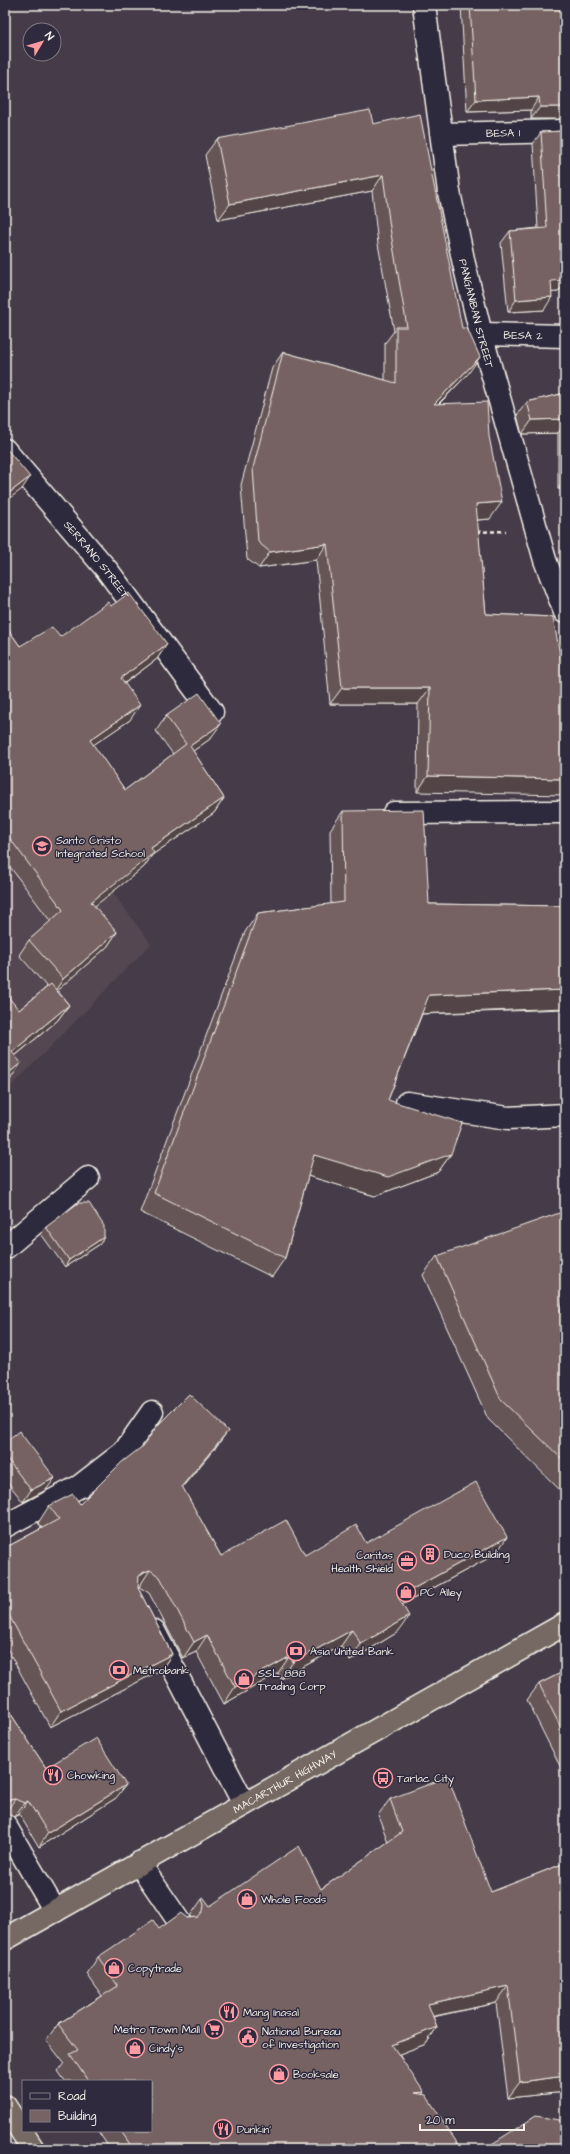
<svg xmlns="http://www.w3.org/2000/svg" width="570" height="2154" font-family="'Architects Daughter',sans-serif">
	<style>
		.built { fill: #544751 }
		.lines { fill: none; stroke-linecap: round; stroke-linejoin: round }
		.minor-casing { stroke: #f4f1e8; stroke-width: 25 }
		.highway-casing { stroke: #f4f1e8; stroke-width: 25 }
		.path { stroke: #f4f1e8; stroke-width: 2.5; stroke-dasharray: 4 3; stroke-linecap: butt }
		.minor { stroke: #2f2a3d; stroke-width: 22 }
		.highway { stroke: #766964; stroke-width: 22 }
		.wall { fill: #665456; stroke: #f4f1e8 }
		.shaded-wall { fill: #534546; stroke: #f4f1e8 }
		.building { fill: #776264; stroke: #f4f1e8 }
		.labels { text-anchor: middle; stroke-width: 3; stroke-linejoin: round; paint-order: stroke }
		.street-label { font-size: 11px; fill: #f4f1e8; stroke: #2f2a3d }
		.poi-label { font-size: 11px; fill: #f4f1e8; stroke: #2f2a3d; text-anchor: start }
	</style>
	<rect width="100%" height="100%" fill="#453b49"/>
	<filter id="ink" filterUnits="userSpaceOnUse"><feTurbulence type="fractalNoise" baseFrequency=".025" numOctaves="2"/><feDisplacementMap in="SourceGraphic" scale="8" xChannelSelector="R" yChannelSelector="G"/><feConvolveMatrix kernelMatrix="1 2 1 2 8 2 1 2 1" color-interpolation-filters="sRGB"/></filter>
	<g filter="url(#ink)">
		<!-- built -->
		<path class="built" d="M5 747 151 944 5 1093Z"/>
		<g class="lines">
			<!-- minor casing -->
			<g class="minor-casing">
				<g id="minor">
					<path id="s1" d="M424 5 449 192 464 264 481 334 545 560 565 612"/>
					<path id="s2" d="M442 134 565 131"/>
					<path id="s3" d="M481 334 565 336"/>
					<path id="s4" d="M5 450 107 570 212 712"/>
					<path d="M394 813 565 812"/>
					<path d="M407 1103 508 1118 565 1115"/>
					<path d="M5 1248 88 1178"/>
					<path d="M5 1526 80 1486 124 1452 152 1412"/>
					<path d="M154 1631 244 1804"/>
					<path d="M5 1825 55 1911"/>
					<path d="M139 1863 180 1923"/>
				</g>
			</g>
			<!-- highway casing -->
			<g class="highway-casing">
				<g id="highway">
					<path id="s5" d="M5 1939 565 1624"/>
					<path d="M5 2106 33 2149"/>
				</g>
			</g>
			<!-- path -->
			<path class="path" d="M477 532 506 531"/>
			<!-- minor -->
			<use href="#minor" class="minor"/>
			<!-- highway -->
			<use href="#highway" class="highway"/>
		</g>
		<!-- wall -->
		<path class="wall" d="M461 5H565V119H531V110L467 112Z
			M373 124 468 374 439 404 490 519 477 520 486 614 553 617 417 792 418 704H330L316 560 259 568 247 559 241 485 272 368 283 352 385 380V343L394 331 378 244 372 191 218 220 205 155 217 139Z
			M565 131V283L558 292H552L544 310 508 312 501 243 510 231 538 228 533 144 541 132Z
			M565 393V489H558V433L522 434 517 415 527 402Z
			M111 606 167 644 157 659 125 683 130 720 93 745 125 790 173 754 156 731 166 716 210 739 193 751 224 798 214 813 152 855 144 867 94 906 117 932 107 947 57 990 69 1005 57 1021 15 1056 10 1080 19 1010 47 987 19 955 29 940 51 922 5 860V625L20 646 60 637Z
			M343 811 429 904 565 906V1009L422 1014 388 1100 451 1154 438 1172 375 1196 308 1176 285 1258 272 1277 140 1212 245 932 258 913 331 904 330 830Z
			M46 1227 100 1244 65 1267 41 1234Z
			M437 1256 560 1312 565 1322V1495L488 1419 423 1275Z
			M5 1442 46 1490 23 1502 5 1479Z
			M216 1447 182 1487 221 1556 305 1555 366 1543 496 1554 402 1605 398 1632 350 1661 341 1646 281 1679 278 1673 224 1704 196 1652 183 1658 149 1593 139 1587H138V1588L172 1654 161 1670 50 1727 5 1645V1548L42 1528 38 1523 49 1506 80 1504Z
			M565 1671V1776L527 1700 539 1684Z
			M5 1705 46 1768 116 1798 39 1847 19 1814 14 1817 5 1813Z
			M390 1799 491 1892 565 1863V2092L508 2098 496 2003 433 2017 437 2027 426 2044 399 2054 422 2095 461 2149H110L98 2131H151V2081H65L58 2071 64 2063 46 2040 58 2024 102 1996 87 1974 98 1957 159 1929 187 1918 191 1917 190 1916 202 1899 210 1906 321 1889 388 1842 378 1815Z"/>
		<!-- shaded-wall -->
		<path class="shaded-wall" d="M539 97 531 110 467 112 476 100Z
			M540 107H565V119H531Z
			M383 175 372 191 218 220 230 204Z
			M565 273V283L558 292 542 293 551 281Z
			M552 297 544 310 508 312 516 300Z
			M480 357 468 374 422 420 434 404Z
			M565 419V423L558 433 522 434 532 420Z
			M30 477 22 489 5 502V496Z
			M565 478V489H558Z
			M502 502 490 519 465 521 476 504Z
			M327 544 316 560 259 568 270 552Z
			M167 644 157 659 111 693 121 678Z
			M342 688H430L418 704H330Z
			M140 705 130 720 80 754 90 740Z
			M221 724 210 739 179 761 190 746Z
			M428 776 565 779V795L417 792Z
			M224 798 214 813 152 855 144 867 81 917 91 902 151 848Z
			M117 932 107 947 53 994 63 979Z
			M565 990V1008L416 1014 429 995Z
			M69 1005 57 1021 5 1064 12 1052Z
			M21 1063 10 1080 5 1083V1076Z
			M451 1154 438 1172 375 1196 301 1174 314 1155Z
			M104 1237 100 1244 65 1267 69 1260Z
			M228 1431 216 1447 170 1502 182 1486Z
			M55 1478 46 1490 23 1502 31 1490Z
			M507 1537 496 1554 387 1613 398 1597Z
			M150 1570 139 1587 133 1588 139 1576 144 1572Z
			M409 1616 398 1632 350 1661 361 1644Z
			M352 1630 341 1646 281 1679 293 1662Z
			M207 1635 196 1652 183 1658 194 1642Z
			M172 1654 161 1670 50 1727 61 1711Z
			M289 1657 278 1673 224 1704 235 1687Z
			M126 1785 116 1798 39 1847 48 1833Z
			M15 1799 5 1813V1804L9 1800Z
			M28 1801 19 1814 14 1817 24 1803Z
			M508 1986 496 2003 416 2020 428 2004Z
			M437 2027 426 2044 381 2061 392 2045Z
			M565 2076V2092L508 2098 520 2082Z
			M424 2092 412 2109 415 2093Z"/>
		<!-- building -->
		<path class="building" d="M470 5H565V107H540L539 97 476 100Z
			M370 110 373 124 420 114 462 328H467L480 357 434 404 487 402 489 436 502 502 476 504 486 614 553 617 565 682V779L428 776 430 688H342L327 544 270 552 258 542 253 468 283 352 396 383V327H407L390 228 383 175 230 204 217 139Z
			M565 131V280L551 281 552 297 516 300 510 231 547 228 541 132Z
			M565 393V419L532 420 527 402Z
			M5 447 30 477 5 496Z
			M5 511 8 518 5 519Z
			M129 593 167 644 121 678 140 705 90 740 125 790 186 744 166 716 199 693 221 724 190 746 224 798 151 848 154 853 91 902 117 932 63 979 29 940 63 910 5 832V625L20 646 52 627 60 637 108 602 111 606Z
			M424 810 429 904 565 906V990L429 995 388 1100 462 1123 451 1154 388 1177 314 1155 285 1258 154 1193 258 913 344 902 343 811Z
			M51 984 69 1005 12 1052 21 1063 5 1076V993L19 1010Z
			M78 1203H89L104 1226V1237L69 1260 46 1227Z
			M565 1211V1295L560 1312 565 1322V1462L501 1400 437 1256Z
			M189 1394 228 1431 182 1486 221 1556 286 1520 305 1555 356 1525 366 1543 476 1482 507 1537 398 1597 409 1616 361 1644 352 1630 293 1662 289 1657 235 1687 207 1635 194 1642 160 1577 150 1570 144 1572 139 1576 138 1588 172 1654 61 1711 5 1608V1548L59 1519 49 1506 73 1494 80 1504 122 1462 143 1446 157 1426Z
			M19 1431 55 1478 31 1490 5 1456V1442Z
			M565 1671V1736L539 1684Z
			M5 1705 46 1768 96 1738 126 1785 48 1833 28 1801 24 1803 15 1799 9 1800 5 1804Z
			M448 1777 491 1892 565 1863V2076L520 2082 508 1986 428 2004 437 2027 392 2045 424 2092 415 2093 426 2095 461 2149H133L121 2131H151V2081H88L70 2054 78 2050 58 2024 118 1986 98 1957 153 1920 159 1929 181 1913 187 1918 198 1917 203 1911 204 1905 202 1899 204 1898 210 1906 299 1846 321 1889 402 1832 390 1799Z
			M536 2116 565 2121V2149H484Z"/>
	</g>
	<!-- icons -->
	<defs>
		<g id="school-ring" transform="scale(1)"><circle r="9.5" fill="#2f2a3d" stroke="#ff9aa2" stroke-width="1.5"/><path d="M0-5L7-2L0 1L-7-2ZM-4 1L0 2.5L4 1V4Q0 6-4 4Z" fill="#ff9aa2"/></g>
		<g id="building-ring" transform="scale(1)"><circle r="9.5" fill="#2f2a3d" stroke="#ff9aa2" stroke-width="1.5"/><path d="M-4-6H4V6H1V3H-1V6H-4ZM-2.5-4.3h1.7v1.8h-1.7ZM.8-4.3h1.7v1.8H.8ZM-2.5-1h1.7V.8h-1.7ZM.8-1h1.7V.8H.8Z" fill="#ff9aa2"/></g>
		<g id="office-ring" transform="scale(1)"><circle r="9.5" fill="#2f2a3d" stroke="#ff9aa2" stroke-width="1.5"/><path d="M-6-3h4V-5.5h4V-3h4V5H-6ZM-1-4.5V-3h2v-1.5ZM-6 0V1H6V0Z" fill="#ff9aa2"/></g>
		<g id="shop-ring" transform="scale(1)"><circle r="9.5" fill="#2f2a3d" stroke="#ff9aa2" stroke-width="1.5"/><path d="M-5-2.5h2.3a2.7 3.5 0 0 1 5.4 0H5L5.5 6h-11ZM-1.5-2.5h3a1.5 2.3 0 0 0-3 0Z" fill="#ff9aa2"/></g>
		<g id="bank-ring" transform="scale(1)"><circle r="9.5" fill="#2f2a3d" stroke="#ff9aa2" stroke-width="1.5"/><path d="M-6-4H6V4H-6ZM0-2.3a2.3 2.3 0 1 0 0 4.6a2.3 2.3 0 1 0 0-4.6Z" fill="#ff9aa2"/></g>
		<g id="restaurant-ring" transform="scale(1)"><circle r="9.5" fill="#2f2a3d" stroke="#ff9aa2" stroke-width="1.5"/><path d="M-5-6h1v4h1v-4h1v4h1v-4h1v5L-1.5 .5V6h-2V.5L-5-1ZM5-6V6H3V1.5H1.5Q1.5-4 5-6Z" fill="#ff9aa2"/></g>
		<g id="bus-ring" transform="scale(1)"><circle r="9.5" fill="#2f2a3d" stroke="#ff9aa2" stroke-width="1.5"/><path d="M-5-6H5V4H4V6H2V4H-2V6H-4V4H-5ZM-3.5-4V0h7V-4ZM-3.5 1.2v1.5H-2V1.2ZM2 1.2v1.5H3.5V1.2Z" fill="#ff9aa2"/></g>
		<g id="supermarket-ring" transform="scale(1)"><circle r="9.5" fill="#2f2a3d" stroke="#ff9aa2" stroke-width="1.5"/><path d="M-6-5.5h2.5l.6 2H6L4.5 2H-2.5L-4.4-4H-6ZM-1.5 3.2a1.3 1.3 0 1 0 .1 0ZM3 3.2a1.3 1.3 0 1 0 .1 0Z" fill="#ff9aa2"/></g>
		<g id="civic-ring" transform="scale(1)"><circle r="9.5" fill="#2f2a3d" stroke="#ff9aa2" stroke-width="1.5"/><path d="M-.6-6.5H3V-4.5H.6V-3L4-1V1h2V6H-6V1h2V-1L-.6-3ZM-1.2 2.5V6h2.4V2.5Z" fill="#ff9aa2"/></g>
	</defs>
	<g fill-rule="evenodd">
		<use href="#school-ring" x="42" y="846"/>
		<use href="#building-ring" x="430" y="1554"/>
		<use href="#office-ring" x="407" y="1561"/>
		<use href="#shop-ring" x="406" y="1592"/>
		<use href="#bank-ring" x="296" y="1651"/>
		<use href="#bank-ring" x="119" y="1670"/>
		<use href="#shop-ring" x="244" y="1679"/>
		<use href="#restaurant-ring" x="53" y="1775"/>
		<use href="#bus-ring" x="383" y="1778"/>
		<use href="#shop-ring" x="247" y="1899"/>
		<use href="#shop-ring" x="114" y="1968"/>
		<use href="#restaurant-ring" x="229" y="2012"/>
		<use href="#supermarket-ring" x="214" y="2029"/>
		<use href="#civic-ring" x="248" y="2037"/>
		<use href="#shop-ring" x="135" y="2048"/>
		<use href="#shop-ring" x="279" y="2074"/>
		<use href="#restaurant-ring" x="223" y="2129"/>
	</g>
	<g class="labels">
		<!-- street labels -->
		<g class="street-label">
			<text dy="4" stroke="none"><textPath href="#s2" startOffset="61">BESA 1</textPath></text>
			<text dy="4" stroke="none"><textPath href="#s1" startOffset="313">PANGANIBAN STREET</textPath></text>
			<text dy="4" stroke="none"><textPath href="#s3" startOffset="42">BESA 2</textPath></text>
			<text dy="4" stroke="none"><textPath href="#s4" startOffset="143">SERRANO STREET</textPath></text>
			<text dy="4" stroke="none"><textPath href="#s5" startOffset="321">MACARTHUR HIGHWAY</textPath></text>
		</g>
		<!-- poi labels -->
		<g class="poi-label">
			<text x="56" y="844">Santo Cristo<tspan x="56" dy="13">Integrated School</tspan></text>
			<text x="444" y="1558">Duco Building</text>
			<text x="393" y="1559" text-anchor="end">Caritas<tspan x="393" dy="13">Health Shield</tspan></text>
			<text x="420" y="1596">PC Alley</text>
			<text x="310" y="1655">Asia United Bank</text>
			<text x="133" y="1674">Metrobank</text>
			<text x="258" y="1677">SSL 888<tspan x="258" dy="13">Trading Corp</tspan></text>
			<text x="67" y="1779">Chowking</text>
			<text x="397" y="1782">Tarlac City</text>
			<text x="261" y="1903">Whole Foods</text>
			<text x="128" y="1972">Copytrade</text>
			<text x="243" y="2016">Mang Inasal</text>
			<text x="200" y="2033" text-anchor="end">Metro Town Mall</text>
			<text x="262" y="2035">National Bureau<tspan x="262" dy="13">of Investigation</tspan></text>
			<text x="149" y="2052">Cindy's</text>
			<text x="293" y="2078">Booksale</text>
			<text x="237" y="2133">Dunkin'</text>
		</g>
	</g>
	<!-- margin -->
	<rect width="570" height="2154" fill="none" stroke="#2f2a3d" stroke-width="20"/>
	<rect x="10" y="10" width="550" height="2134" fill="none" stroke="#f4f1e8" stroke-width="1.5" filter="url(#ink)"/>
	<!-- legend -->
	<rect x="22" y="2080" width="130" height="52" fill="#2f2a3d" stroke="#7e7a81"/>
	<rect x="30" y="2093" width="20" height="6" fill="#2f2a3d" stroke="#7e7a81"/>
	<text x="58" y="2100" font-size="12" fill="#f4f1e8">Road</text>
	<rect x="30" y="2110" width="20" height="12" fill="#776264" stroke="#7e7a81"/>
	<text x="58" y="2120" font-size="12" fill="#f4f1e8">Building</text>
	<!-- north arrow -->
	<g transform="translate(42 42) rotate(52)"><circle r="19" fill="#2f2a3d" stroke="#7e7a81"/>
	<path d="M0-3L7 15L0 10L-7 15Z" fill="#ff9aa2"/>
	<text y="-6" font-size="11" font-weight="bold" text-anchor="middle" fill="#f4f1e8">N</text>
	</g>
	<!-- scale -->
	<path d="M420 2124v6h104v-6" fill="none" stroke="#f4f1e8" stroke-width="2"/>
	<text x="426" y="2124" font-size="12" fill="#f4f1e8" stroke="#2f2a3d" stroke-width="3" paint-order="stroke">20 m</text>
</svg>
